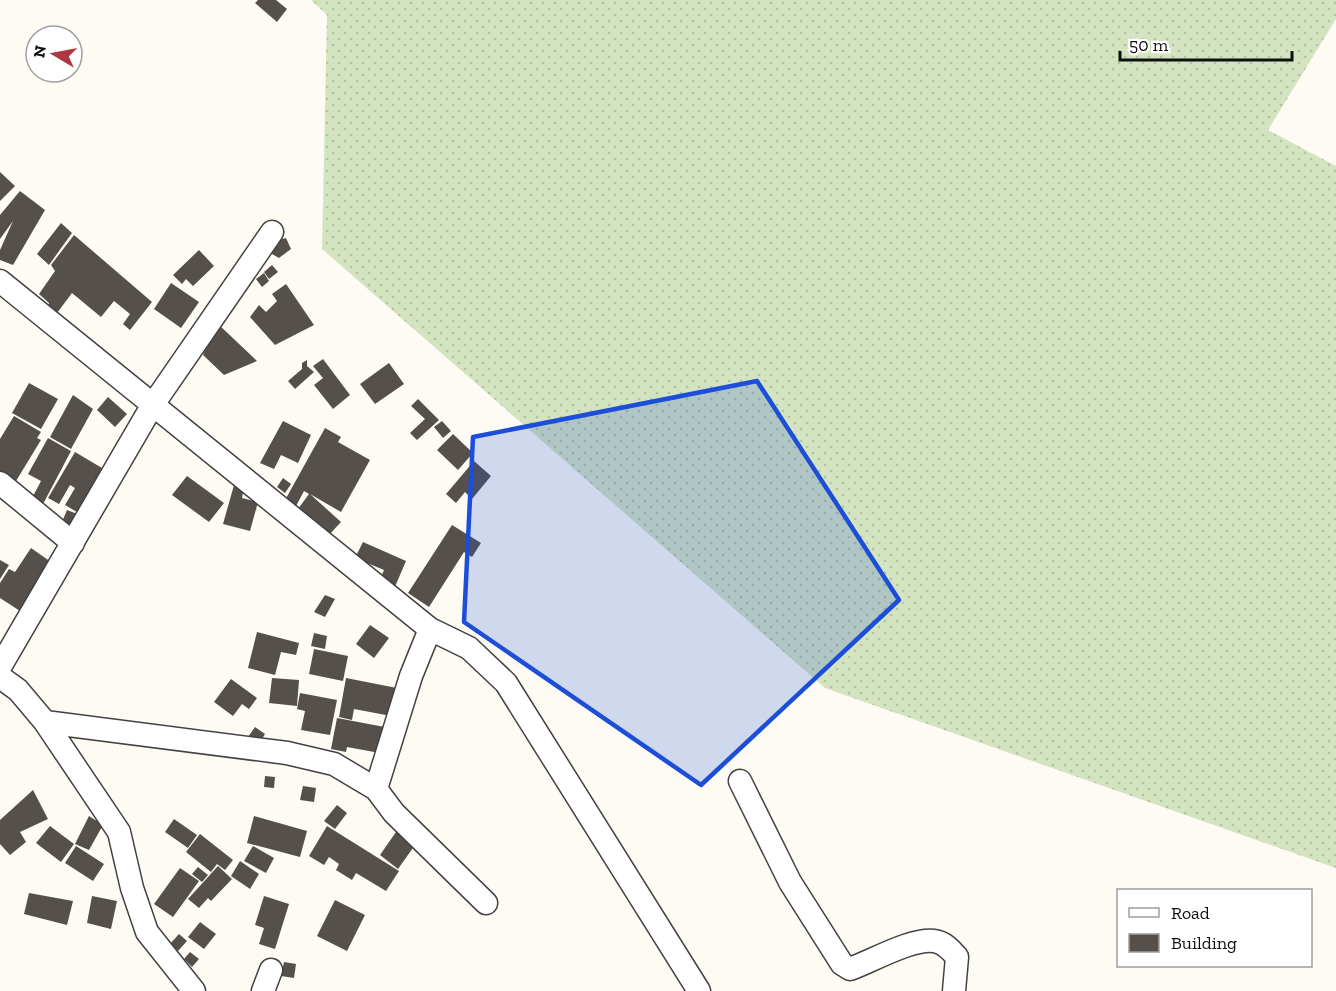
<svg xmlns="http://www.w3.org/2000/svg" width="1336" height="991" font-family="'Zilla Slab',serif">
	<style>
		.grass { fill: url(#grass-dots) }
		.building { fill: #56504d }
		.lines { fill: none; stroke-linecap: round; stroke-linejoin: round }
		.minor-casing { stroke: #424242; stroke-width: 25 }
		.minor { stroke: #fff; stroke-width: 22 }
		.marked { fill: #1d4ed8; fill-opacity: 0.2; stroke: #1d4ed8; stroke-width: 4.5; stroke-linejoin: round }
	</style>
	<defs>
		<pattern id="grass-dots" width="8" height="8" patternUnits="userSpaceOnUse" patternTransform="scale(1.5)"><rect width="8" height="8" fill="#d4e4c0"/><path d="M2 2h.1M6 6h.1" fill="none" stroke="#b5c2a4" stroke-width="1.8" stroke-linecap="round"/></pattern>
	</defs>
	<rect width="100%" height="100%" fill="#fdfbf3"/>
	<!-- grass -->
	<path class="grass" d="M311 0H1336V19L1268 130 1336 166V868L825 688 322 249 327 15Z"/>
	<!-- building -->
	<path class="building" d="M258 0H276L287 9 277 22 255 3Z
		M0 172 15 186 0 201Z
		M20 191 45 210 13 265 0 260V250L13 221 0 239V215Z
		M61 223 72 233 49 265 37 254Z
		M74 235 152 302 130 330 123 324 130 314 114 301 101 317 72 293 57 313 48 308 49 303 39 294 55 271 51 265Z
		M286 238 291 249 279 258 272 254 271 242Z
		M199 250 214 266 193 286 186 279 182 284 173 275Z
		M272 265 278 272 269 279 264 272Z
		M264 273 269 281 262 287 256 279Z
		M171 283 199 302 181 328 154 309Z
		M286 284 314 325 275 345 250 317 259 305 266 312 277 301 272 294Z
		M217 323 257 361 224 375 203 355Z
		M323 359 350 395 333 409 314 385 323 378 313 366Z
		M307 360V366L314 372 295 389 288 381 302 369V363Z
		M389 363 404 384 375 404 360 384Z
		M29 383 58 399 41 429 12 413Z
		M73 395 93 409 71 449 50 437Z
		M108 397 127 414 115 427 97 410Z
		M418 399 439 420 417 440 410 433 425 419 411 406Z
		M14 416 41 432 37 438 41 440 16 481 0 471V439Z
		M283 421 311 435 298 463 281 455 274 469 260 463Z
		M442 421 451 431 443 438 434 427Z
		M325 428 341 437 338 442 370 460 341 512 310 494 341 522 328 536 298 509 309 494 304 491 295 508 284 502Z
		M453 434 473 453 458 470 437 450Z
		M48 438 71 451 42 506 31 500 41 481 28 474Z
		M75 452 102 468 77 512 65 505 75 488 70 485 59 504 48 498Z
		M474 461 491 476 472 499 465 492 456 503 446 494Z
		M187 476 224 503 209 522 172 495Z
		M283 478 291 484 285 493 277 487Z
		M234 485 244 488 242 498 258 502 250 531 223 524Z
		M67 510 80 515 74 527 62 522Z
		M452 525 481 543 472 557 464 552 429 607 408 593Z
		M363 542 406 561 394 589 379 582 384 570 355 558Z
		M31 548 51 562 20 611 0 598V583L9 569 15 572Z
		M0 560 9 565 0 579Z
		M325 595 335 599 325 617 314 612Z
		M370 625 389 638 374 658 356 644Z
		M257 632 299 643 296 655 281 652 275 675 248 668Z
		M314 633 327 636 325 649 311 646Z
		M314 649 348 656 343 681 309 674Z
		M272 678 299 680 297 706 269 703Z
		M346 678 397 688 391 716 354 709 352 720 339 717Z
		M231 679 257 698 249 709 242 704 233 716 214 702Z
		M300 693 337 700 330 735 301 730 305 711 297 709Z
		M337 718 390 728 385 754 347 747 346 752 331 749Z
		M255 727 265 734 259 744 248 737Z
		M265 776 275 777 274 788 264 787Z
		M303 786 316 788 314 802 300 800Z
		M33 790 48 819 20 832 26 842 10 855 0 844V820Z
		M337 805 347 813 335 829 324 821Z
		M89 816 103 825 89 850 75 844Z
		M254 816 307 831 300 857 247 843Z
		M174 819 197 835 188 848 165 832Z
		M50 826 74 844 61 862 36 843Z
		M327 826 399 871 386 891 356 873 352 880 336 870 339 864 329 857 324 865 309 856Z
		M396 832 415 845 398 869 380 855Z
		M200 834 233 860 225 870 217 864 211 872 186 852Z
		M76 846 104 864 93 881 65 863Z
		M253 846 274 858 266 873 244 861Z
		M240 861 259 874 250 889 231 876Z
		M218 866 232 879 211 901 208 898 199 908 188 899Z
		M198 867 208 875 202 882 192 874Z
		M180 868 199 881 173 917 154 904Z
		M29 893 73 901 67 925 24 914Z
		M92 896 117 901 111 929 87 923Z
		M264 896 289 904 275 949 259 944 264 928 255 925Z
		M335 900 365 915 347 951 317 936Z
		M200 922 216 934 204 949 188 937Z
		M179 934 187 941 178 951 170 944Z
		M190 952 199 959 192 967 184 959Z
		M284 962 296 964 294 978 281 976Z"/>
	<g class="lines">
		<!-- minor casing -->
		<g class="minor-casing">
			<path id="minor" d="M0 281 430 629 469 648 506 683 699 991
				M0 483 73 543
				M0 667 152 406 272 232
				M0 677 18 690 45 722 119 832 132 888 147 932 194 991
				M45 722 287 753 334 764 376 789 394 813 486 903
				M740 781 790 882 842 964 850 969C872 961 912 938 934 941 944 942 951 950 957 957L954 991
				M376 789 411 676 430 629
				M263 991 271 970"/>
		</g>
		<!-- minor -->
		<use href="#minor" class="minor"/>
	</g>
	<!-- marked area -->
	<path class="marked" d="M757 381 899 600 701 785 464 622 473 437Z"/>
	<!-- legend -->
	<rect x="1117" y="889" width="195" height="78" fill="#ffffff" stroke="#9f9f9f" stroke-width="1.5"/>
	<rect x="1129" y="908" width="30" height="9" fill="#ffffff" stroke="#9f9f9f" stroke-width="1.5"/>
	<text x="1171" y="919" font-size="18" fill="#0f0f0f">Road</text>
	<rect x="1129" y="934" width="30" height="18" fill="#56504d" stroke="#9f9f9f" stroke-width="1.5"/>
	<text x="1171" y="949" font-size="18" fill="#0f0f0f">Building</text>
	<!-- north arrow -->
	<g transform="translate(54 54) rotate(280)"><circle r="28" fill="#ffffff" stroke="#9f9f9f" stroke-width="1.5"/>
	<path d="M0-4.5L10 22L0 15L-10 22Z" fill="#ae3842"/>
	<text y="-9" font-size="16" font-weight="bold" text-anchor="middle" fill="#0f0f0f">N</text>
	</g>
	<!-- scale -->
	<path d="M1120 51v9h172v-9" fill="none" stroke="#0f0f0f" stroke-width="3"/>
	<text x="1129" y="51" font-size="18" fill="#0f0f0f" stroke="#ffffff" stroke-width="4.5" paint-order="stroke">50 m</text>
</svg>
